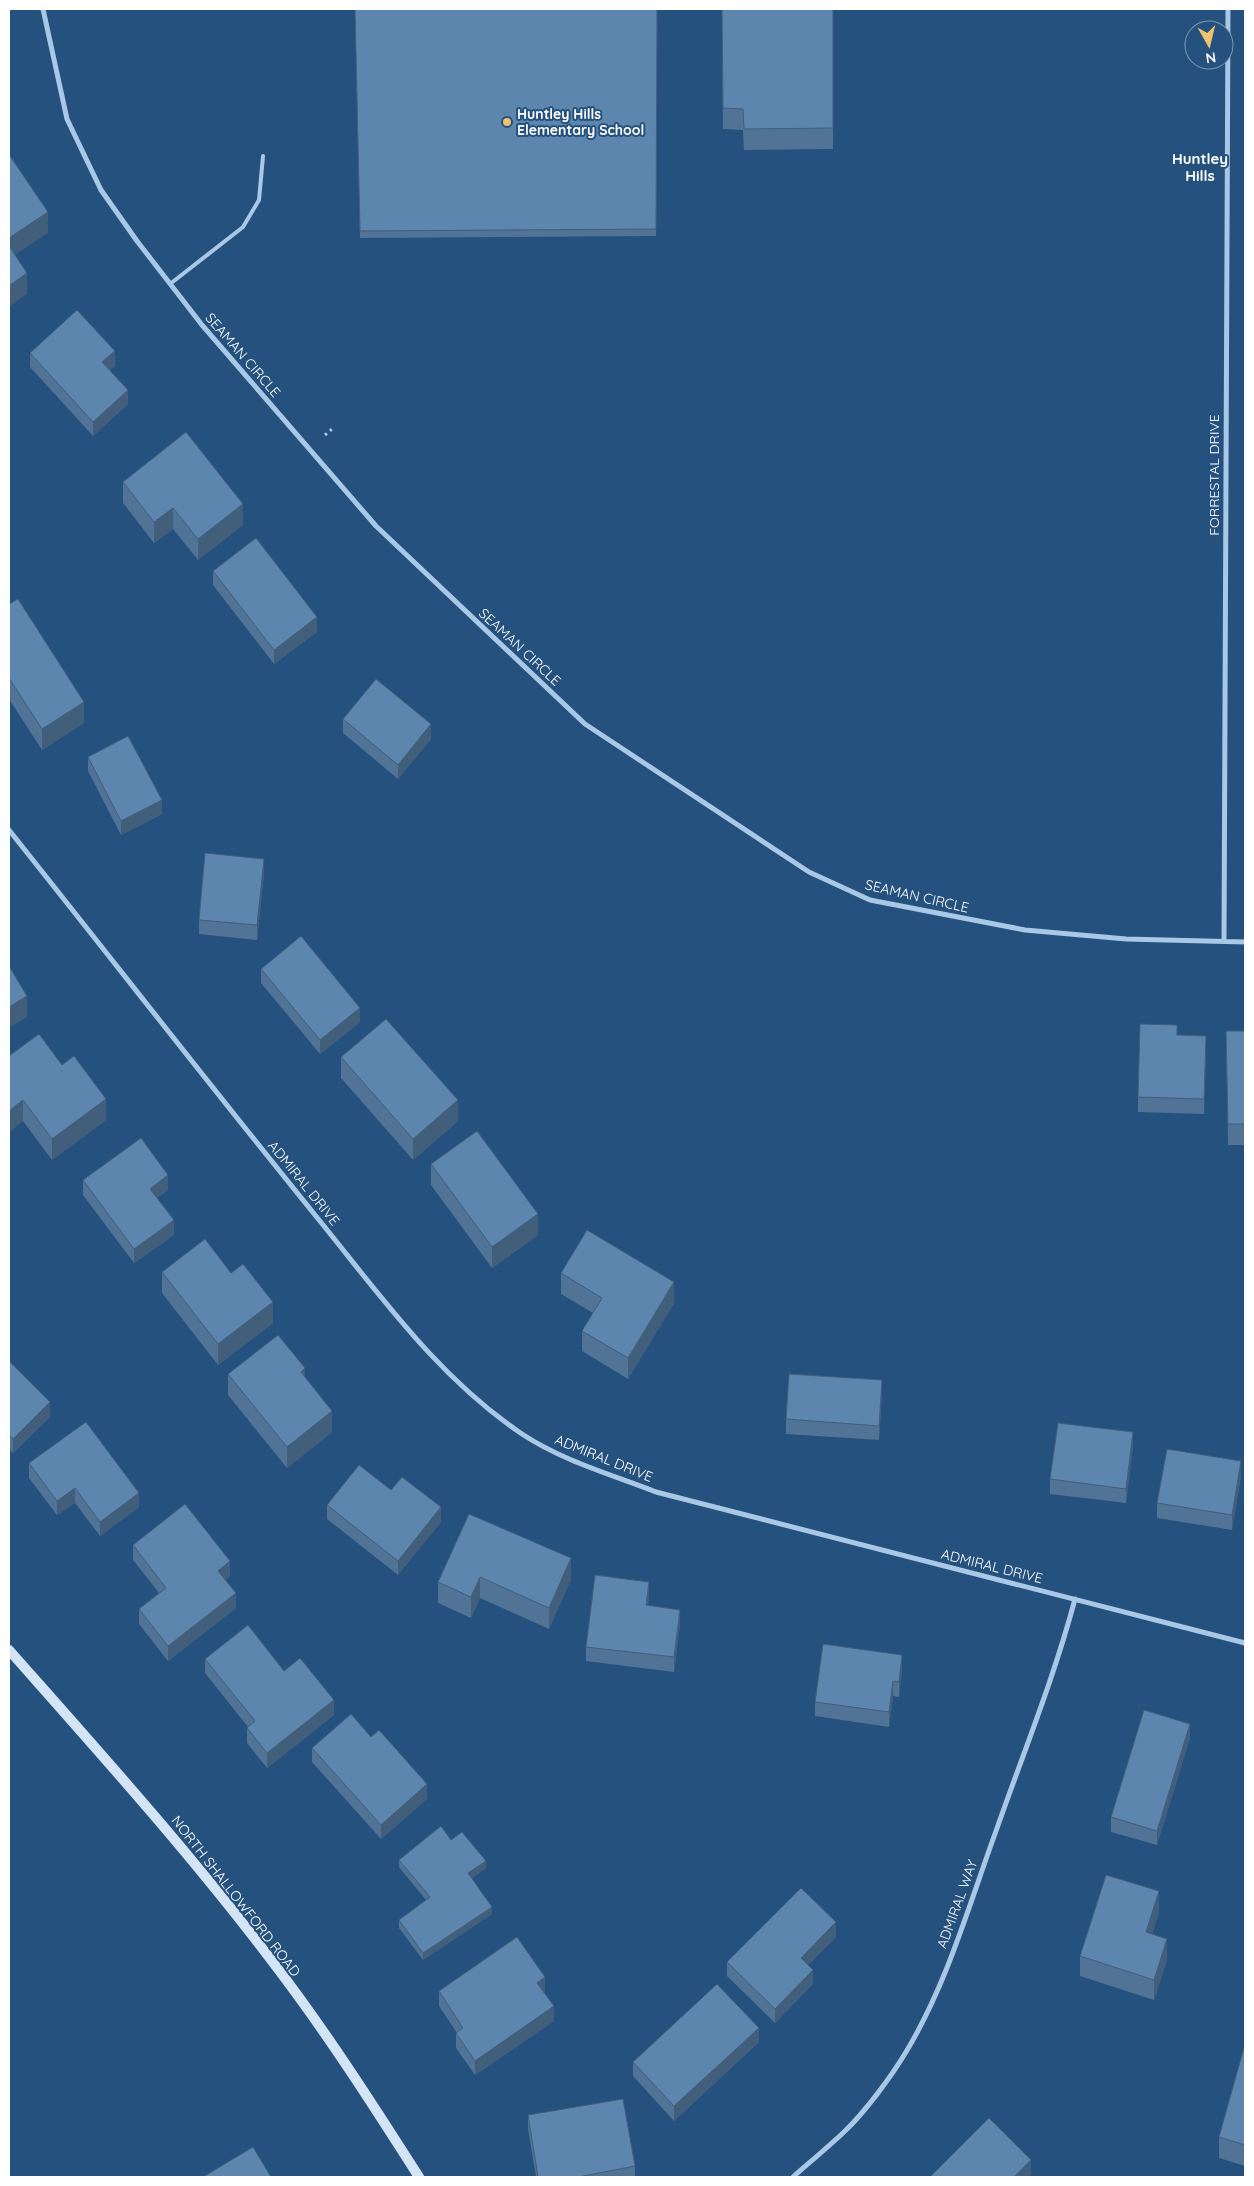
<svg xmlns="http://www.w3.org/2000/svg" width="1254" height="2186" font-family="Quicksand,sans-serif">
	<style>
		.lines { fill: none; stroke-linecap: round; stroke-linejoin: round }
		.path { stroke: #a9c8e5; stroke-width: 3; stroke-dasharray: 2.5 4; stroke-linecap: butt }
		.lane { stroke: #a9c8e5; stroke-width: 4 }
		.street { stroke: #a9c8e5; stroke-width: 5 }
		.secondary { stroke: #d3e4f5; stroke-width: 10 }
		.wall { fill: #507396 }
		.shaded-wall { fill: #415e7a }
		.building { fill: #5d86ae; stroke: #415e7a }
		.poi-dot { fill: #efc26d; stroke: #24517d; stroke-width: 2 }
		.labels { text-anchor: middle; stroke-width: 4; stroke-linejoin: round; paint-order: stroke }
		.poi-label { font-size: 14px; font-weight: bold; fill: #fff; stroke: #24517d; text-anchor: start }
		.street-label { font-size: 14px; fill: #fff; stroke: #24517d }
		.neighbourhood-label { font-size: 15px; font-weight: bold; fill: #fff; stroke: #24517d }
	</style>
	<rect width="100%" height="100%" fill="#24517d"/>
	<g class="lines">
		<!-- path -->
		<path class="path" d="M325 435 332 429"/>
		<!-- lane -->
		<path class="lane" d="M170 284 243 227 259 200 263 156"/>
		<!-- street -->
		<path class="street" d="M43 9 67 119 101 190 137 241 202 325 376 526 585 724 809 872 870 900 1025 930 1126 939 1245 942
			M9 830C111 958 212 1088 315 1215 378 1292 437 1377 522 1434 563 1461 610 1474 656 1492L1245 1643
			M1224 941 1228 9
			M793 2177C810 2162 827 2148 844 2132 865 2112 891 2077 906 2052 947 1984 969 1905 996 1831 1023 1754 1054 1678 1075 1599"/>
		<!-- secondary -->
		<path class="secondary" d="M9 1650C100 1753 192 1855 275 1965 327 2033 373 2105 419 2177"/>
	</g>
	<!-- wall -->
	<path class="wall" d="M355 9H657L656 236 360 238Z
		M722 9H833V149L744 150 743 130 723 129Z
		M30 353 115 366 110 370 128 404 93 436 30 367Z
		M123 482 243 525 198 560 173 529 154 543 123 503Z
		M213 571 317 632 274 664 213 585Z
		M9 604 84 723 42 750 9 699Z
		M343 719 431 739 398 779 343 733Z
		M88 757 162 814 121 835 88 771Z
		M264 873 257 940 199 934V920Z
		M261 969 360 1022 320 1054 261 983Z
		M1226 1031H1245V1145H1228Z
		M1177 1035 1206 1050 1204 1114 1138 1112V1097Z
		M9 1056 62 1065 106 1120 52 1160 23 1121 9 1132Z
		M341 1057 458 1121 413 1160 341 1078Z
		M431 1164 538 1235 492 1268 431 1185Z
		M83 1180 168 1190 157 1198 174 1235 134 1263 83 1195Z
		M162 1272 231 1273 273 1323 218 1365 162 1293Z
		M561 1273 674 1303 628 1379 582 1351V1331L593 1313 561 1294Z
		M9 1361 50 1417 13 1453 9 1449Z
		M228 1374 305 1377 332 1432 287 1468 228 1395Z
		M882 1394 879 1440 786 1434V1419Z
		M1133 1447 1126 1503 1050 1494V1479Z
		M29 1463 139 1507 100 1536 75 1503 57 1515 29 1478Z
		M1241 1476 1232 1530 1157 1518V1503Z
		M391 1490 441 1522 398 1575 327 1519V1505Z
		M469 1514 571 1579 549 1629 480 1598 471 1618 438 1603V1582Z
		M133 1545 230 1576 225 1580 236 1608 168 1661 139 1624V1609L159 1593 133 1560Z
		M649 1596 648 1606 680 1624 674 1672 586 1661V1647Z
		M205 1659 284 1671 334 1715 267 1768 247 1743V1728L248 1727 205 1673Z
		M902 1670 899 1697 893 1696 889 1727 815 1716V1702Z
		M1190 1738 1157 1845 1111 1832V1817Z
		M312 1748 427 1799 381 1839 312 1762Z
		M451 1840 486 1868 472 1878 492 1914 423 1960 399 1928V1920L426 1900 399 1867V1860Z
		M1159 1912 1152 1934 1167 1960 1154 2000 1080 1976V1956Z
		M836 1937 808 1965 813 1984 775 2023 727 1976V1962Z
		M439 1991 545 1992 544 1993 554 2021 475 2075 456 2048V2033H457L439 2006Z
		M759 2042 674 2121 633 2076V2062Z
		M1245 2044V2166L1219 2158V2137Z
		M528 2115 635 2166V2177H536L528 2129Z"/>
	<!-- shaded-wall -->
	<path class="shaded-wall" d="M48 212V233L9 259V238Z
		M27 273V294L9 307V286Z
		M115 351V366L102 377V362Z
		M128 390V404L93 436V422Z
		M243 504V525L198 560V539Z
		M173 508V529L154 543V522Z
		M317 617V632L274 664V650Z
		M84 702V723L42 750V729Z
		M431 724V739L398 779V765Z
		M162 800V814L121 835V821Z
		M264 859V873L257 940V925Z
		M27 996V1017L9 1028V1007Z
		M360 1008V1022L320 1054V1040Z
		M106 1099V1120L52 1160V1139Z
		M23 1100V1121L9 1132V1111Z
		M458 1100V1121L413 1160V1139Z
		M168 1175V1190L150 1203V1189Z
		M538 1214V1235L492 1268V1247Z
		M174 1220V1235L134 1263V1249Z
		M674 1282V1303L628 1379V1358Z
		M273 1302V1323L218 1365V1344Z
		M305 1368V1389L301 1372Z
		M882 1380V1394L879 1440V1426Z
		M50 1402V1417L13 1453V1439Z
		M332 1411V1432L287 1468V1447Z
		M1133 1432V1447L1126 1503V1489Z
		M1241 1461V1476L1232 1530V1515Z
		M75 1488V1503L57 1515V1501Z
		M139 1493V1507L100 1536V1522Z
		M441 1507V1522L398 1575V1561Z
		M571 1558V1579L549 1629V1608Z
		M230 1561V1576L218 1586V1571Z
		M480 1577V1598L471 1618V1597Z
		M649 1582V1596L646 1620V1605Z
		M236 1593V1608L168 1661V1646Z
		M680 1610V1624L674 1672V1657Z
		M902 1655V1670L899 1697V1682Z
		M893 1681V1696L889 1727V1712Z
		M334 1700V1715L267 1768V1753Z
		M1190 1724V1738L1157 1845V1831Z
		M427 1784V1799L381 1839V1825Z
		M486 1861V1868L468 1881V1873Z
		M1159 1891V1912L1146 1953V1932Z
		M492 1907V1914L423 1960V1953Z
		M836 1922V1937L801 1972V1958Z
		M1167 1939V1960L1154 2000V1980Z
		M813 1970V1984L775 2023V2009Z
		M545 1977V1992L537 1998V1983Z
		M554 2006V2021L475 2075V2061Z
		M759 2028V2042L674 2121V2106Z
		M1031 2160V2174L1028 2177H1014Z"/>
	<!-- building -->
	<path class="building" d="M355 9H657L656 229 360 231Z
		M722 9H833V128L744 129 743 109 723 108Z
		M10 156 48 212 9 238V157Z
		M9 246 27 273 9 286Z
		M77 310 115 351 102 362 128 390 93 422 30 353Z
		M186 432 243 504 198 539 173 508 154 522 123 482Z
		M256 538 317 617 274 650 213 571Z
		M18 599 84 702 42 729 9 678V604Z
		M376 679 431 724 398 765 343 719Z
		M128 736 162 800 121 821 88 757Z
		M205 853 264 859 257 925 199 920Z
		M301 936 360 1008 320 1040 261 969Z
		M9 966 27 996 9 1007Z
		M386 1019 458 1100 413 1139 341 1057Z
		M1140 1024 1177 1025V1035L1206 1036 1204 1099 1138 1097Z
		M1226 1031H1245V1124H1228Z
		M39 1034 62 1065 74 1056 106 1099 52 1139 23 1100 9 1111V1056Z
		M477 1131 538 1214 492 1247 431 1164Z
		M141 1138 168 1175 150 1189 174 1220 134 1249 83 1180Z
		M587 1230 674 1282 628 1358 582 1331 602 1298 561 1273Z
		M205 1239 231 1273 243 1264 273 1302 218 1344 162 1272Z
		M278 1335 305 1368 301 1372 332 1411 287 1447 228 1374Z
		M9 1361 50 1402 13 1439 9 1435Z
		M789 1374 882 1380 879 1426 786 1419Z
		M86 1422 139 1493 100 1522 75 1488 57 1501 29 1463Z
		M1058 1423 1133 1432 1126 1489 1050 1479Z
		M1167 1449 1241 1461 1232 1515 1157 1503Z
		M359 1465 391 1490 402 1477 441 1507 398 1561 327 1505Z
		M185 1504 230 1561 218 1571 236 1593 168 1646 139 1609 166 1588 133 1545Z
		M469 1514 571 1558 549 1608 480 1577 471 1597 438 1582Z
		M595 1575 649 1582 646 1605 680 1610 674 1657 586 1647Z
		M248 1625 284 1671 300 1658 334 1700 267 1753 247 1728 255 1721 205 1659Z
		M823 1644 902 1655 899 1682 893 1681 889 1712 815 1702Z
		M1144 1710 1190 1724 1157 1831 1111 1817Z
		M351 1714 371 1737 379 1730 427 1784 381 1825 312 1748Z
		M441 1826 451 1840 462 1832 486 1861 468 1873 492 1907 423 1953 399 1920 430 1897 399 1860Z
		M1106 1875 1159 1891 1146 1932 1167 1939 1154 1980 1080 1956Z
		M801 1888 836 1922 801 1958 813 1970 775 2009 727 1962Z
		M517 1937 545 1977 537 1983 554 2006 475 2061 456 2033 463 2028 439 1991Z
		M717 1984 759 2028 674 2106 633 2062Z
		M1245 2044V2145L1219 2137Z
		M623 2099 635 2166 578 2177H538L528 2115Z
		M989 2118 1031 2160 1014 2177H930Z
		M253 2147 271 2177H203Z"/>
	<!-- markers -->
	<circle class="poi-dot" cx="507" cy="122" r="5"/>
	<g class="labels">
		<!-- poi labels -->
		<g class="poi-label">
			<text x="517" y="119">Huntley Hills<tspan x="517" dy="16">Elementary School</tspan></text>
		</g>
		<!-- street labels -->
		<g class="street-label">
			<text transform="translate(243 355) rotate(49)" y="5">SEAMAN CIRCLE</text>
			<text transform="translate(1214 475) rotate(-90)" y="5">FORRESTAL DRIVE</text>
			<text transform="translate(520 647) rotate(43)" y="5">SEAMAN CIRCLE</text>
			<text transform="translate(917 896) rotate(13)" y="5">SEAMAN CIRCLE</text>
			<text transform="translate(304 1183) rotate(51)" y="5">ADMIRAL DRIVE</text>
			<text transform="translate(604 1458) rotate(22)" y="5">ADMIRAL DRIVE</text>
			<text transform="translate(992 1566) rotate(14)" y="5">ADMIRAL DRIVE</text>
			<text transform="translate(236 1896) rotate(52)" y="5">NORTH SHALLOWFORD ROAD</text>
			<text transform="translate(957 1904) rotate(-70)" y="5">ADMIRAL WAY</text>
		</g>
		<!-- neighbourhood labels -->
		<g class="neighbourhood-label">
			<text x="1200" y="164">Huntley<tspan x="1200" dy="17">Hills</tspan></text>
		</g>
	</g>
	<!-- border -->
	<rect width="1254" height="2186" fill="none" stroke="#ffffff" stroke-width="20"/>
	<!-- north arrow -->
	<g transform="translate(1209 45) rotate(172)"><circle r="24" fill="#24517d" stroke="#7c97b1"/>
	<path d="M0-4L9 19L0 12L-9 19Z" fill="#efc26d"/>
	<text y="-8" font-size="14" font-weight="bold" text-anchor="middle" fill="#ffffff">N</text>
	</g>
</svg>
